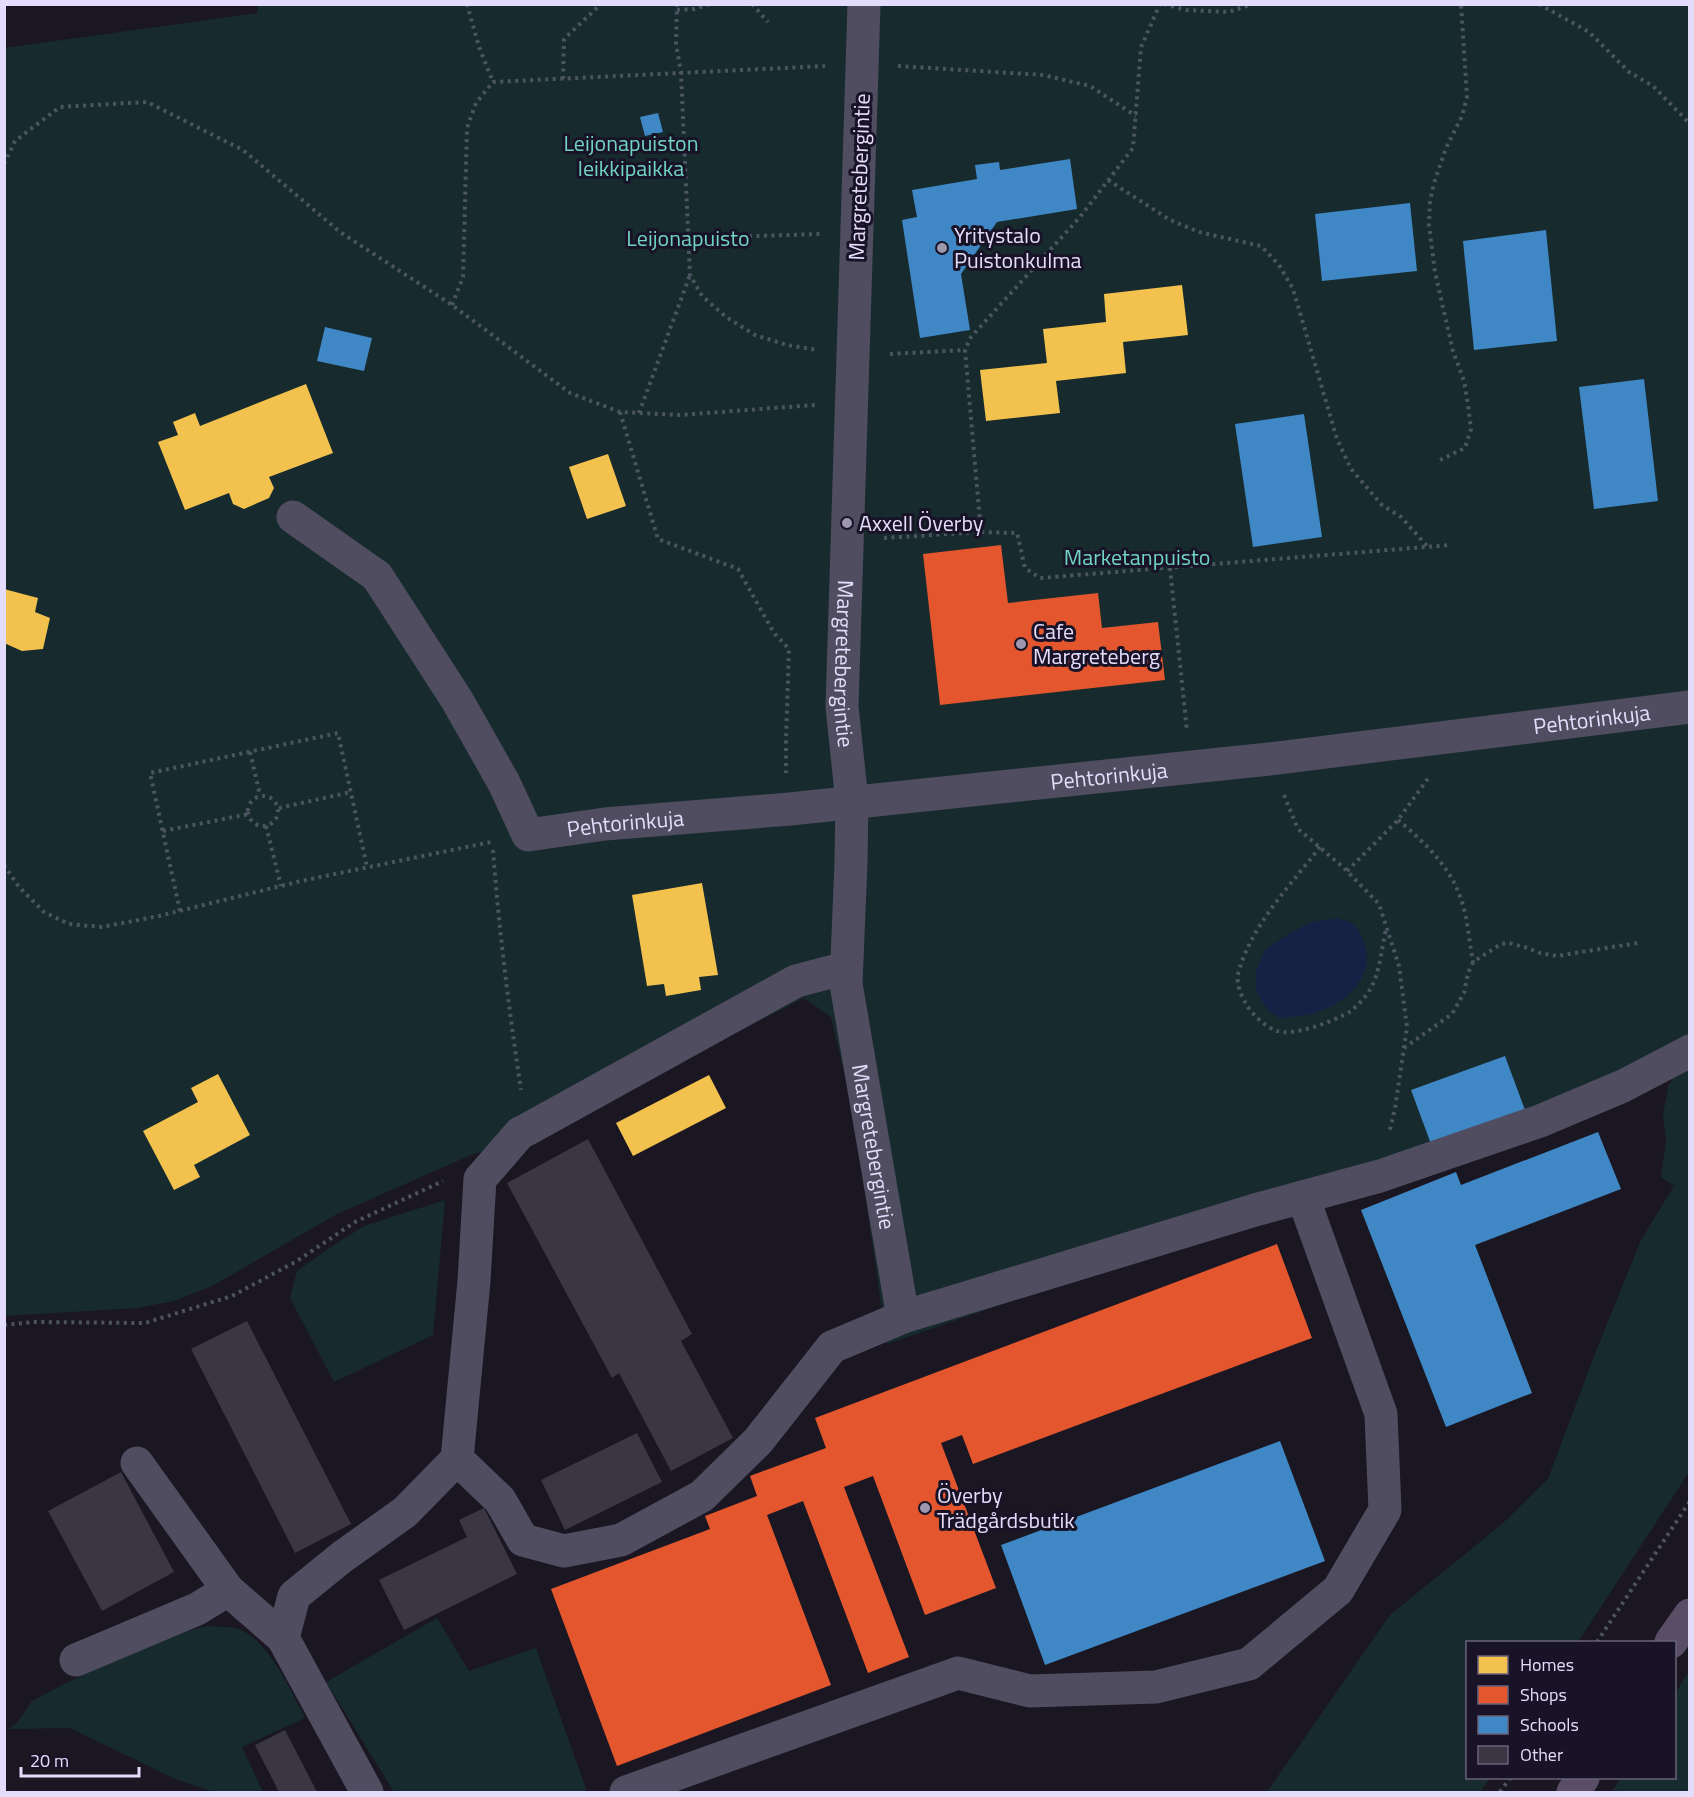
<svg xmlns="http://www.w3.org/2000/svg" width="1694" height="1797" font-family="'Titillium Web',sans-serif">
	<style>
		.green { fill: #172b2e }
		.water { fill: #152245 }
		.homes { fill: #f2c14e }
		.shops { fill: #e4572e }
		.schools { fill: #3f88c5 }
		.building { fill: #3a3643 }
		.lines { fill: none; stroke-linecap: round; stroke-linejoin: round }
		.path { stroke: #4c5462; stroke-width: 4; stroke-dasharray: 3 4.5; stroke-linecap: butt }
		.minor { stroke: #514d61; stroke-width: 33 }
		.major { stroke: #5a4e66; stroke-width: 33 }
		.poi-dot { fill: #9d97af; stroke: #181326; stroke-width: 2 }
		.labels { text-anchor: middle; stroke-width: 6; stroke-linejoin: round; paint-order: stroke }
		.park-label { font-size: 22px; fill: #70d3c5; stroke: #181326 }
		.street-label { font-size: 22px; fill: #e3dcfb; stroke: #181326 }
		.poi-label { font-size: 22px; fill: #e3dcfb; stroke: #181326; text-anchor: start }
	</style>
	<rect width="100%" height="100%" fill="#1a1722"/>
	<!-- green -->
	<path class="green" d="M258 4 1689 5V1472L1578 1642H1468V1778H1490L1480 1792H1267L1390 1615 1502 1524 1548 1479 1596 1351 1641 1240 1674 1186 1661 1177 1666 1140 1663 1115 1668 1087 1676 1073 1543 1138 1272 1218 1073 1280 887 1344 852 1105 831 1017 804 998 536 1135 471 1155 337 1214 212 1286 174 1301 137 1308 5 1316 4 48 257 13Z
		M445 1200 433 1335 334 1382 290 1298 297 1271 325 1251 364 1226Z
		M437 1618 469 1671 536 1648 587 1792H394L326 1682Z
		M207 1626C215 1627 226 1626 235 1628 267 1636 291 1691 305 1718L242 1747 263 1792H214L175 1779 70 1728 9 1729 17 1723 32 1701 68 1682 170 1636Z
		M1689 1671V1792H1612L1621 1778H1674L1675 1694Z"/>
	<!-- water -->
	<path class="water" d="M1338 918C1342 920 1348 920 1351 923 1356 925 1360 933 1362 937 1374 962 1363 986 1340 1001 1321 1014 1301 1017 1279 1018L1267 1009 1256 991V971L1265 950 1290 933 1312 922Z"/>
	<!-- homes -->
	<path class="homes" d="M1182 285 1188 335 1123 342 1126 373 1056 381 1060 413 986 421 980 370 1047 363 1043 329 1106 322 1104 294Z
		M306 384 333 453 269 477 274 488 269 498 244 509 233 504 229 493 185 510 158 442 178 435 173 422 195 413 200 426Z
		M608 454 626 506 587 519 569 467Z
		M4 589 38 598 35 612 50 618 43 649 22 651 4 643Z
		M702 883 718 975 699 977 701 990 666 996 664 984 647 986 632 895Z
		M218 1074 250 1135 194 1165 200 1177 174 1190 143 1131 198 1102 191 1088Z
		M709 1075 726 1108 633 1156 616 1123Z"/>
	<!-- shops -->
	<path class="shops" d="M1001 545 1008 603 1098 593 1102 628 1158 622 1165 680 940 705 923 554Z
		M1277 1244 1312 1338 973 1464 962 1435 941 1443 996 1588 925 1615 873 1476 844 1487 909 1657 868 1673 803 1501 767 1515 831 1685 617 1766 551 1589 710 1529 705 1516 757 1496 750 1476 826 1448 815 1418Z"/>
	<!-- schools -->
	<path class="schools" d="M658 113 663 132 645 136 640 117Z
		M1070 159 1077 209 997 222 961 274 970 330 920 338 902 220 917 217 912 190 977 179 975 165 999 162 1000 170Z
		M1410 203 1417 271 1322 281 1315 214Z
		M1546 230 1557 341 1474 350 1463 241Z
		M325 327 372 338 364 371 317 361Z
		M1644 379 1658 501 1594 509 1579 387Z
		M1304 414 1322 537 1253 547 1235 424Z
		M1505 1056 1525 1110 1431 1144 1411 1090Z
		M1598 1132 1621 1189 1475 1245 1532 1393 1446 1427 1361 1210 1456 1172 1461 1185Z
		M1280 1441 1325 1561 1045 1665 1001 1545Z"/>
	<!-- building -->
	<path class="building" d="M588 1139 692 1334 681 1341 733 1438 671 1471 619 1373 612 1378 507 1183Z
		M247 1321 351 1524 295 1553 191 1349Z
		M637 1433 662 1482 565 1530 541 1480Z
		M121 1472 174 1572 102 1611 48 1511Z
		M484 1508 517 1574 404 1630 379 1580 467 1537 459 1520Z
		M285 1730 317 1792H279L255 1745Z"/>
	<g class="lines">
		<!-- path -->
		<path class="path" d="M467 4 479 47 493 82
			M677 4 676 44 681 73 690 275 702 296 726 317 755 335 787 345 817 350
			M752 4 768 22
			M1164 4 1186 10 1229 12 1252 4
			M1539 4 1589 32 1629 72 1653 86 1690 124
			M677 10 694 9 710 4
			M898 66 1043 75 1090 86 1136 116
			M563 79 564 39 601 4
			M4 164 15 141 60 107 147 102 243 150 340 232 452 305 570 393 620 412 680 415 815 405
			M1108 180 1170 220 1199 232 1261 246 1279 265 1293 289 1337 439 1351 469 1382 505 1401 517 1427 546
			M689 238 820 234
			M452 305 463 277 467 128 476 103 493 82 825 66
			M890 354 965 350
			M620 412 658 539 738 569 774 633 789 649 786 739V773
			M639 413 690 275
			M1440 460 1465 448 1471 429 1468 405 1464 381 1453 351 1442 303 1435 272 1429 225 1430 200 1435 180 1446 148 1462 116 1467 97 1461 4
			M981 532 965 350 971 337 1080 217 1133 148 1141 47 1160 4
			M884 538 981 532 1017 533 1025 568 1040 578 1451 545
			M1170 568 1187 731
			M250 752 260 795
			M1284 795 1298 829 1343 867 1379 904 1399 966 1407 1027 1395 1108 1389 1134
			M248 811a15 15 0 1 1 30 0a15 15 0 1 1-30 0Z
			M279 808 351 792
			M1398 820C1424 842 1450 866 1461 899 1468 919 1469 941 1473 962
			M266 826 281 886
			M163 831 249 814
			M1320 847C1290 886 1251 925 1238 974 1236 983 1241 996 1246 1004 1252 1014 1265 1027 1277 1031 1293 1037 1337 1020 1351 1011 1356 1007 1363 1000 1367 994 1380 977 1381 950 1386 929
			M493 850C499 931 509 1010 521 1090
			M4 865 19 887 44 912 69 924 102 927 159 916 301 881 491 842
			M1347 871 1398 820 1429 777
			M180 911 150 773 338 733 367 867
			M1404 1048 1452 1014 1464 993 1468 973 1473 962 1501 944 1509 943 1528 948 1540 953 1557 956 1637 943
			M4 1325 33 1322 145 1323 232 1296 297 1261 355 1222 443 1181
			M1597 1642 1690 1501
			M1500 1792 1510 1778"/>
		<!-- minor -->
		<g class="minor">
			<path id="s1" d="M864 4 842 707 852 801 851 862 846 984 903 1317"/>
			<path id="s2" d="M293 517 377 576 457 700 504 783 528 835 605 824 790 809 1269 759 1690 707"/>
			<path d="M457 1459 474 1281 480 1179 520 1133 528 1129 796 981 846 968"/>
			<path d="M137 1463 228 1590"/>
			<path d="M76 1660 197 1609 228 1590 283 1638"/>
			<path d="M367 1792 283 1638 294 1596 342 1557 405 1512 457 1459 500 1500 523 1540 564 1551 621 1540 702 1496 758 1441 832 1347 903 1317 1255 1210 1380 1176 1540 1121 1623 1086 1690 1051"/>
			<path d="M626 1792 958 1673 1030 1691 1156 1687 1249 1664 1338 1590 1385 1510 1381 1414 1303 1197"/>
		</g>
		<!-- major -->
		<path class="major" d="M1671 1642 1690 1615
			M1573 1792 1583 1778"/>
	</g>
	<!-- markers -->
	<g class="poi-dot">
		<circle cx="942" cy="248" r="6"/>
		<circle cx="847" cy="523" r="6"/>
		<circle cx="1021" cy="644" r="6"/>
		<circle cx="925" cy="1508" r="6"/>
	</g>
	<g class="labels">
		<!-- park labels -->
		<g class="park-label">
			<text x="631" y="151">Leijonapuiston<tspan x="631" dy="25">leikkipaikka</tspan></text>
			<text x="688" y="246">Leijonapuisto</text>
			<text x="1137" y="565">Marketanpuisto</text>
		</g>
		<!-- street labels -->
		<g class="street-label">
			<text transform="translate(859 177) rotate(-88)" y="8">Margretebergintie</text>
			<text dy="8" stroke="none"><textPath href="#s1" startOffset="660">Margretebergintie</textPath></text>
			<text dy="8" stroke="none"><textPath href="#s2" startOffset="1473">Pehtorinkuja</textPath></text>
			<text dy="8" stroke="none"><textPath href="#s2" startOffset="987">Pehtorinkuja</textPath></text>
			<text dy="8" stroke="none"><textPath href="#s2" startOffset="501">Pehtorinkuja</textPath></text>
			<text dy="8" stroke="none"><textPath href="#s1" startOffset="1146">Margretebergintie</textPath></text>
		</g>
		<!-- poi labels -->
		<g class="poi-label">
			<text x="954" y="243">Yritystalo<tspan x="954" dy="25">Puistonkulma</tspan></text>
			<text x="859" y="531">Axxell Överby</text>
			<text x="1033" y="639">Cafe<tspan x="1033" dy="25">Margreteberg</tspan></text>
			<text x="937" y="1503">Överby<tspan x="937" dy="25">Trädgårdsbutik</tspan></text>
		</g>
	</g>
	<!-- border -->
	<rect width="1694" height="1797" fill="none" stroke="#e3dcfb" stroke-width="12"/>
	<!-- legend -->
	<rect x="1466" y="1641" width="210" height="138" fill="#181326" stroke="#69637b" stroke-width="1.5"/>
	<rect x="1478" y="1656" width="30" height="18" fill="#f2c14e" stroke="#69637b" stroke-width="1.5"/>
	<text x="1520" y="1671" font-size="18" fill="#e3dcfb">Homes</text>
	<rect x="1478" y="1686" width="30" height="18" fill="#e4572e" stroke="#69637b" stroke-width="1.5"/>
	<text x="1520" y="1701" font-size="18" fill="#e3dcfb">Shops</text>
	<rect x="1478" y="1716" width="30" height="18" fill="#3f88c5" stroke="#69637b" stroke-width="1.5"/>
	<text x="1520" y="1731" font-size="18" fill="#e3dcfb">Schools</text>
	<rect x="1478" y="1746" width="30" height="18" fill="#3a3643" stroke="#69637b" stroke-width="1.5"/>
	<text x="1520" y="1761" font-size="18" fill="#e3dcfb">Other</text>
	<!-- scale -->
	<path d="M21 1767v9h118v-9" fill="none" stroke="#e3dcfb" stroke-width="3"/>
	<text x="30" y="1767" font-size="18" fill="#e3dcfb" stroke="#181326" stroke-width="4.5" paint-order="stroke">20 m</text>
</svg>
